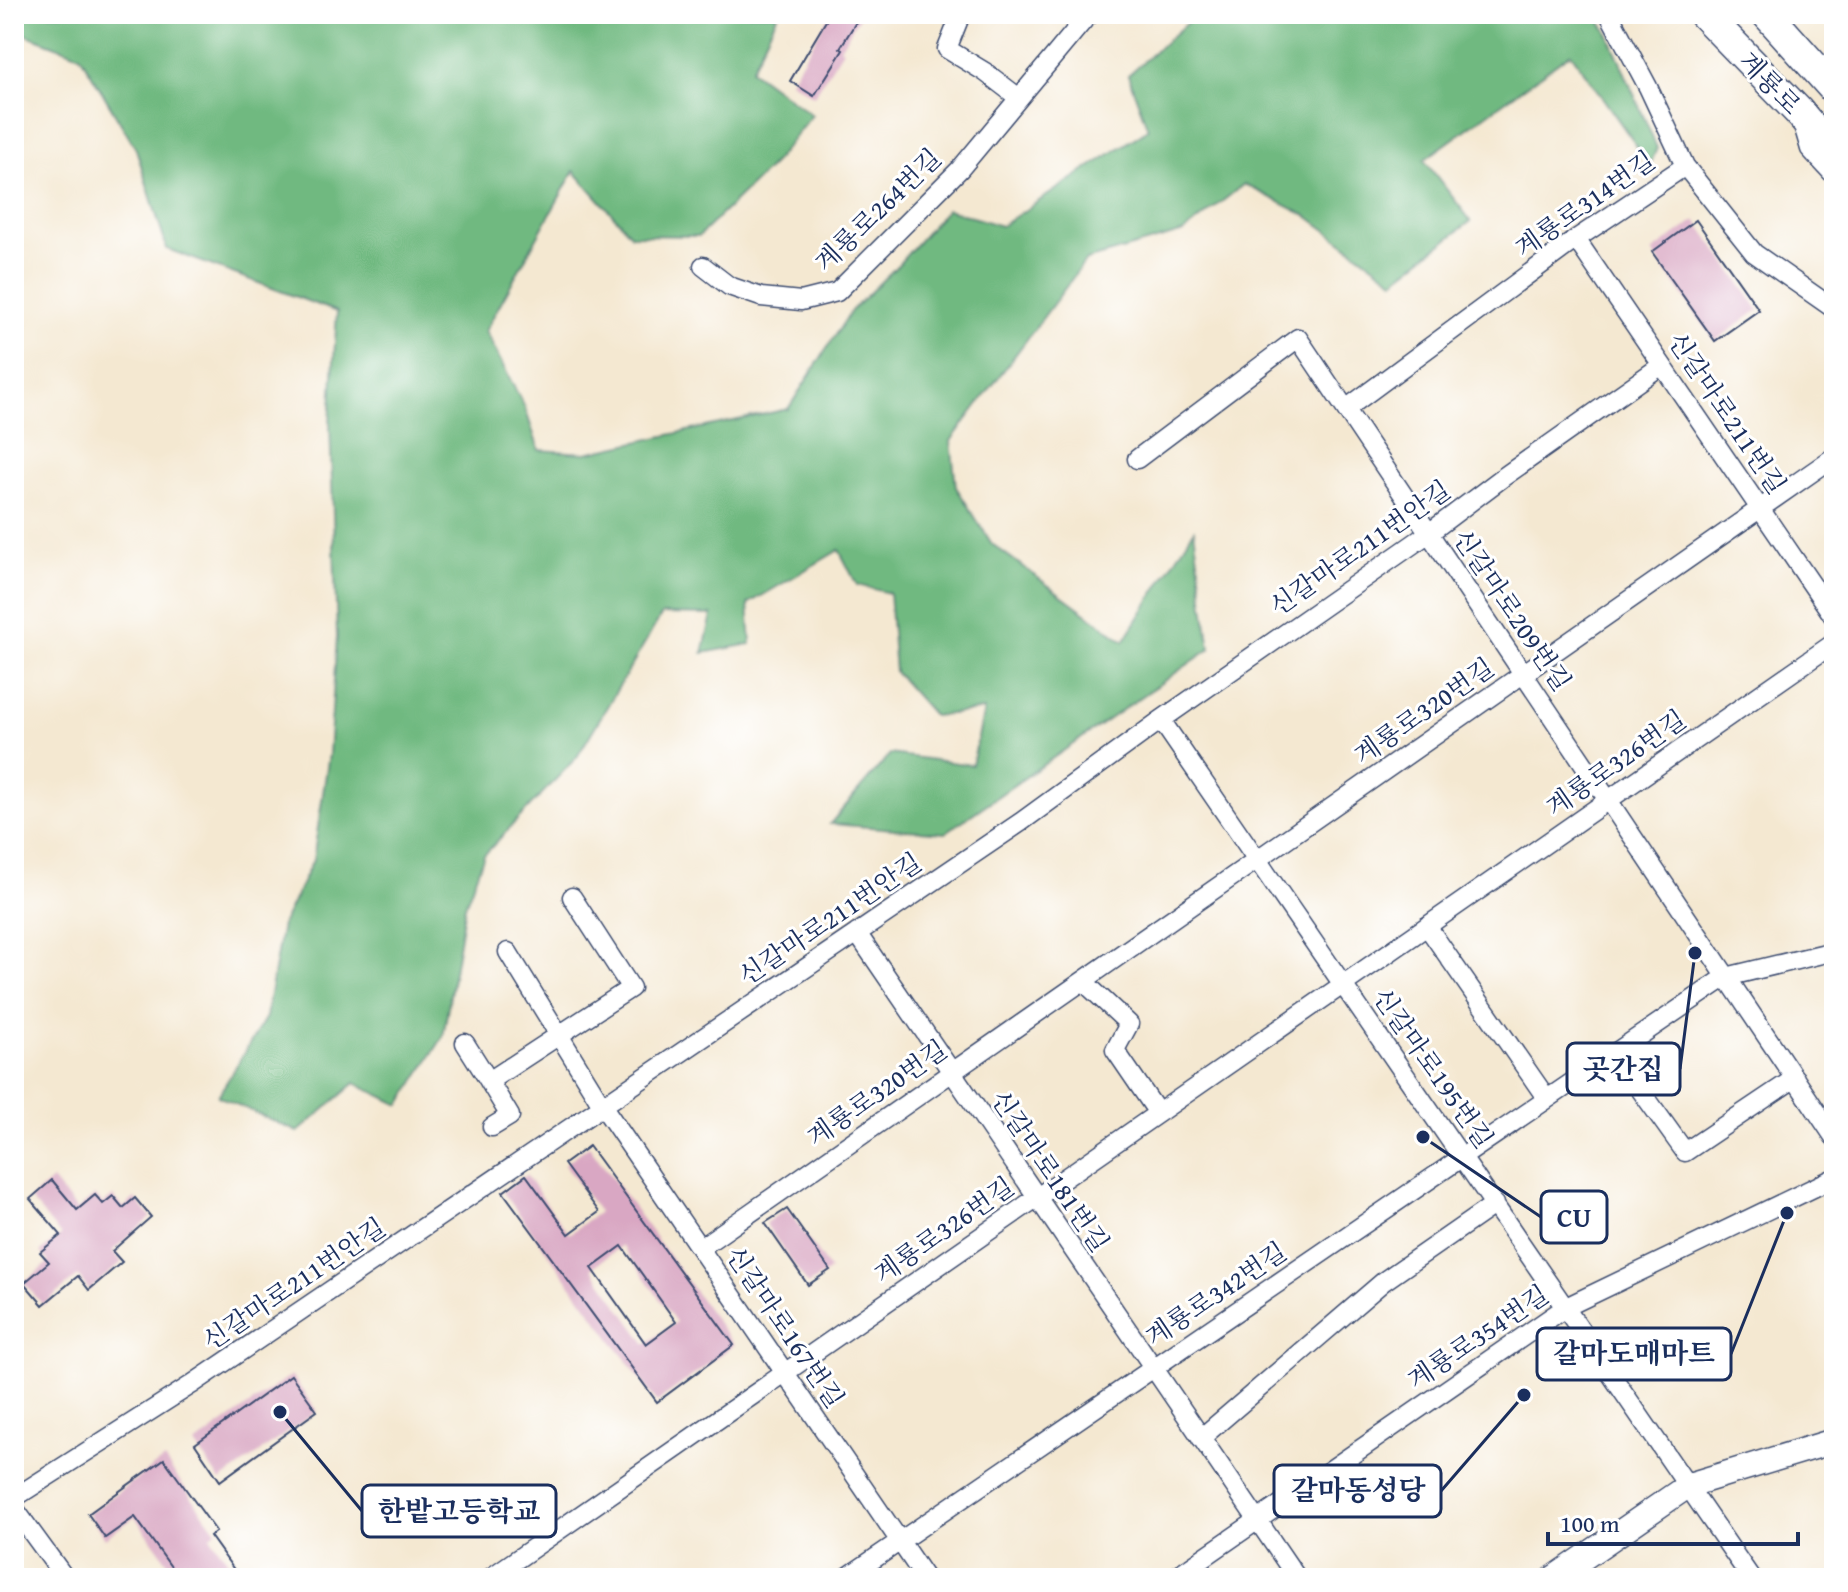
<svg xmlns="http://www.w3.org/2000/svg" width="1848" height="1592" font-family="'Gentium Book Plus','Noto Serif KR',serif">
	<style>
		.forest { fill: #70b980; stroke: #46746f; stroke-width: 2 }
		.building { fill: #d9a7c3; fill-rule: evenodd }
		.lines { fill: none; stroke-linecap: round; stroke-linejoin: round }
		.minor-casing { stroke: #3c4b6f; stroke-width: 21 }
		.tertiary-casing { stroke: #3c4b6f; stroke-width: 27 }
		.primary-casing { stroke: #3c4b6f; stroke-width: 33 }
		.minor { stroke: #fff; stroke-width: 18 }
		.tertiary { stroke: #fff; stroke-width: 24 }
		.primary { stroke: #fff; stroke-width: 30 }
		.labels { text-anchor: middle; stroke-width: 6; stroke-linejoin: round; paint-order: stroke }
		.street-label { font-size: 26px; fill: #1b2f5e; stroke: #fff }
		.leader { fill: none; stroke: #1b2f5e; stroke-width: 3 }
		.callout-dot { fill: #1b2f5e; stroke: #fff; stroke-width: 3 }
		.callout { fill: #fff; stroke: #1b2f5e; stroke-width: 3 }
		.callout-label { font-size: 28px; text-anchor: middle; font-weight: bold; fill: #1b2f5e }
	</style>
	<rect width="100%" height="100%" fill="#fff"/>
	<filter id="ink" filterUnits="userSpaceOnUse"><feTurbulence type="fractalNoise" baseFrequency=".0125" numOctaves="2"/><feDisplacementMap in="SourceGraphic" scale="16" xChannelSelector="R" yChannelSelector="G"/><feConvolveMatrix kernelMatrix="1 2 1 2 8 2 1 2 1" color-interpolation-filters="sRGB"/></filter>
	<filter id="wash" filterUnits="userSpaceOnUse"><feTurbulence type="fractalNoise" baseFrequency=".006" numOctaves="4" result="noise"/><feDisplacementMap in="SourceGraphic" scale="32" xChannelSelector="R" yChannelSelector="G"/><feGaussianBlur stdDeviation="1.8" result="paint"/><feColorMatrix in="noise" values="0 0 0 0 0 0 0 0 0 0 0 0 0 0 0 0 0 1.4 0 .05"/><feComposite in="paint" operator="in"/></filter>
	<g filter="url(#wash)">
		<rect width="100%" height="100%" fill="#f4e8d1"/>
		<!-- forest -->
		<path class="forest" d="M14 14H778L751 70 812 115 771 166 699 236 631 235 574 171 485 331 525 408 539 450 586 453 788 409 851 311 897 266 947 209 1001 226 1148 129 1128 75 1197 14H1595L1607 31 1657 148 1650 165 1571 53 1424 160 1471 221 1394 280 1307 216 1244 184 1184 232 1086 260 951 441 956 487 992 544 1124 641 1194 530 1210 649 945 833 830 824 890 754 972 765 984 710 934 716 895 672 889 593 857 585 839 550 748 604 751 644 703 653 712 615 662 614 577 757 484 855 465 906 443 1037 400 1105 355 1083 298 1132 218 1096 266 1017 282 924 313 860 329 754 337 636 330 423 337 312 167 249 136 149 80 55 14 30Z"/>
		<g id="blocks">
			<!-- building -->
			<path class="building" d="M830 14H861L840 48 843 50 814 96 790 81Z
				M1696 220 1759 310 1715 341 1652 252Z
				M589 1146 734 1345 657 1402 503 1192 526 1175 569 1234 599 1212 564 1164ZM622 1246 676 1322 646 1344 592 1268Z
				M52 1180 77 1210 95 1195 103 1204 113 1196 123 1208 135 1198 151 1217 112 1251 122 1262 89 1290 78 1276 43 1305 24 1283 49 1262 40 1252 61 1235 30 1199Z
				M787 1209 830 1270 808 1285 765 1223Z
				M291 1375 317 1411 220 1481 195 1444Z
				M164 1459 216 1531 210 1536 240 1578H179L135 1517 105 1538 88 1514Z"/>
		</g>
	</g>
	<g filter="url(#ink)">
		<use href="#blocks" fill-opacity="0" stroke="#3c4b6f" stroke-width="2"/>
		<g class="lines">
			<!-- minor casing -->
			<g class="minor-casing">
				<path id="minor" d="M961 14 947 49 985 72 1019 98
					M1609 14 1648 87 1685 166 1754 253 1834 309
					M1803 125 1810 149 1834 175
					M1576 239 1834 617
					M703 266 729 286 761 297 801 301 837 292 960 169 1089 14
					M1346 409 1576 239 1685 166
					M1137 459 1298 338 1834 1137
					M1161 720 1751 1578
					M1427 926 1547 1099
					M857 933 1297 1578
					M508 952 602 1105 925 1578
					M1083 981 1129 1024 1115 1050 1158 1113
					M465 1043 489 1081
					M1614 1053 1685 1152 1795 1078
					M492 1127 510 1116 489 1081 631 988 572 897
					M700 1248 1834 457
					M1201 1438 1384 1281 1495 1204
					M14 1498 191 1385 1021 822 1161 720 1429 533 1502 478 1662 365
					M14 1508 65 1578
					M490 1578 1834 643
					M846 1578 1726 977 1834 951
					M1174 1578 1566 1307 1834 1178"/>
			</g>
			<!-- tertiary casing -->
			<g class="tertiary-casing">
				<path id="tertiary" d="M1554 1578 1689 1485 1834 1441"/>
			</g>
			<!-- primary casing -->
			<g class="primary-casing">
				<path id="primary" d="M1704 14 1798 111 1834 153
					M1767 14 1834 89"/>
			</g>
			<!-- minor -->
			<use href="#minor" class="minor"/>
			<!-- tertiary -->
			<use href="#tertiary" class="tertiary"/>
			<!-- primary -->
			<use href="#primary" class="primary"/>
		</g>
	</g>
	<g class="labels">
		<!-- street labels -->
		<g class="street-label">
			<text transform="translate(1770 83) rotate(46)" y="9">계룡로</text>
			<text transform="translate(1585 204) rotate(-35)" y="9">계룡로314번길</text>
			<text transform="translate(878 210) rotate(-44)" y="9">계룡로264번길</text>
			<text transform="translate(1727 413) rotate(56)" y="9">신갈마로211번길</text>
			<text transform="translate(1360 548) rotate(-35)" y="9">신갈마로211번안길</text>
			<text transform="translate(1512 610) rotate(56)" y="9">신갈마로209번길</text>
			<text transform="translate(1424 711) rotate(-35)" y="9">계룡로320번길</text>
			<text transform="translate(1616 763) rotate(-35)" y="9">계룡로326번길</text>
			<text transform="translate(830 919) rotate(-34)" y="9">신갈마로211번안길</text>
			<text transform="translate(1433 1068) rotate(55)" y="9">신갈마로195번길</text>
			<text transform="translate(877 1093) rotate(-35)" y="9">계룡로320번길</text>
			<text transform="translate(1050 1171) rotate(56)" y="9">신갈마로181번길</text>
			<text transform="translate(944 1230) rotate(-35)" y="9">계룡로326번길</text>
			<text transform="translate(294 1284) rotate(-34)" y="9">신갈마로211번안길</text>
			<text transform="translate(1216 1294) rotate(-34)" y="9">계룡로342번길</text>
			<text transform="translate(785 1327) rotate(56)" y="9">신갈마로167번길</text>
			<text transform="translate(1478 1337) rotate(-34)" y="9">계룡로354번길</text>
		</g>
	</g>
	<!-- callouts -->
	<path class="leader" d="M1695 953L1680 1069M1423 1137L1541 1217M1787 1213L1731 1354M1524 1395L1441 1491M280 1412L362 1511"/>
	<g class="callout-dot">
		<circle cx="1695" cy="953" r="8"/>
		<circle cx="1423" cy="1137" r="8"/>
		<circle cx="1787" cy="1213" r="8"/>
		<circle cx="1524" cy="1395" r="8"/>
		<circle cx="280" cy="1412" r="8"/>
	</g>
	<g class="callout">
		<rect x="1567" y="1043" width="113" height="52" rx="8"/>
		<rect x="1541" y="1191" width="66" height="52" rx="8"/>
		<rect x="1537" y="1328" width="194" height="52" rx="8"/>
		<rect x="1274" y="1465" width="167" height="52" rx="8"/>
		<rect x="362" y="1485" width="194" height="52" rx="8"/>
	</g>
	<g class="callout-label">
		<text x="1623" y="1079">곳간집</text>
		<text x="1574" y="1227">CU</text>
		<text x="1634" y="1363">갈마도매마트</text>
		<text x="1358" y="1500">갈마동성당</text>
		<text x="459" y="1521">한밭고등학교</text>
	</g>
	<!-- margin -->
	<rect width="1848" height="1592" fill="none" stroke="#fff" stroke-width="48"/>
	<!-- scale -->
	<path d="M1548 1532v12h250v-12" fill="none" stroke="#1b2f5e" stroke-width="4"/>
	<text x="1560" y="1532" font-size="24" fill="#1b2f5e" stroke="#ffffff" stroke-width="6" paint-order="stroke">100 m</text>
</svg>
